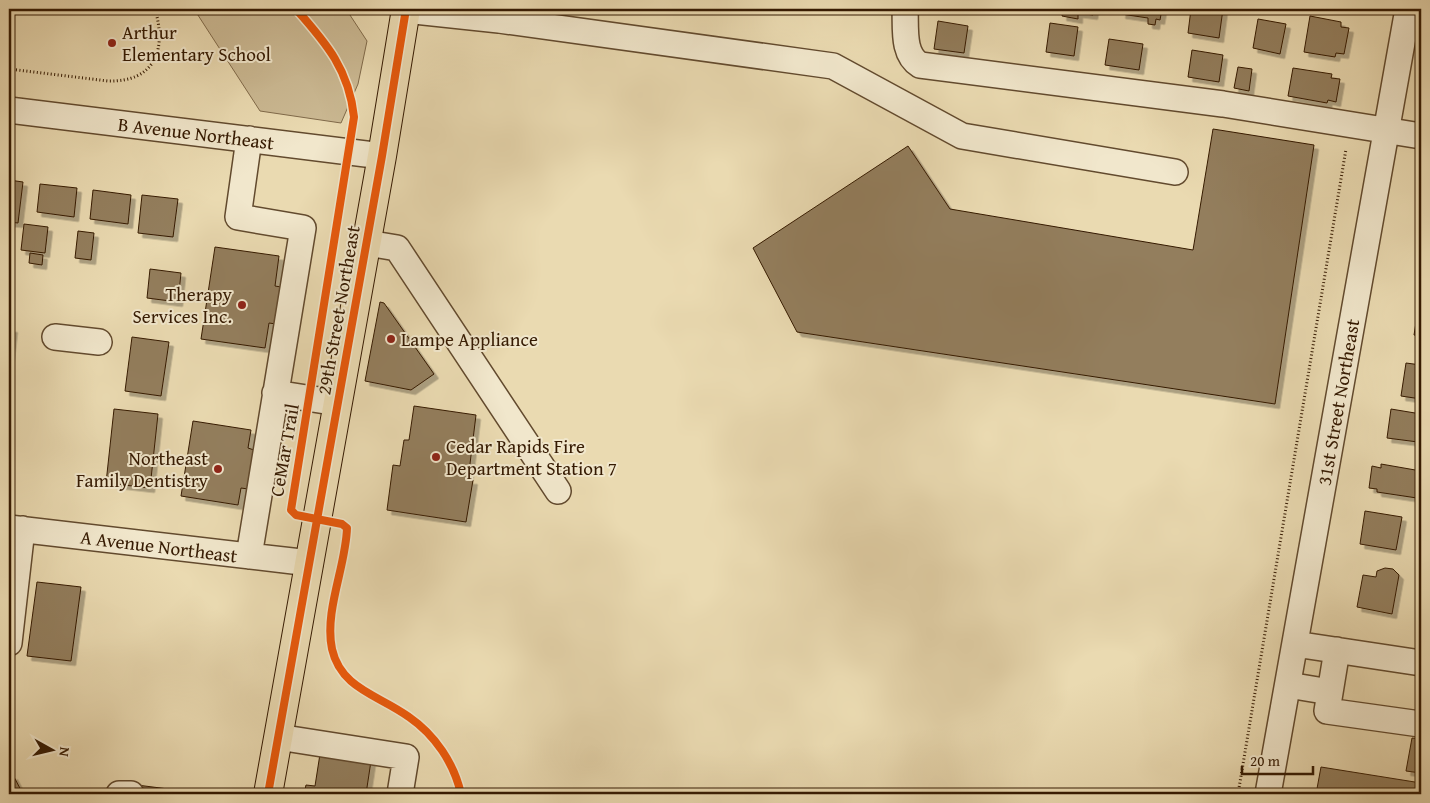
<svg xmlns="http://www.w3.org/2000/svg" width="1430" height="803" font-family="'Gentium Book Plus',serif">
	<style>
		.green { fill: #cbb993; stroke: #806a4a }
		.building { fill: #937e5d; stroke: #351a02; filter: url(#shadow) }
		.lines { fill: none; stroke-linecap: round; stroke-linejoin: round }
		.minor-casing { stroke: #624a2e; stroke-width: 28 }
		.major-casing { stroke: #351a02; stroke-width: 30 }
		.path { stroke: #351a02; stroke-width: 3; stroke-dasharray: 1 2.5; stroke-linecap: butt }
		.minor { stroke: #f1e7cc; stroke-width: 25 }
		.major { stroke: #eadab1; stroke-width: 28 }
		.cycleway-casing { stroke: #f1e7cc; stroke-width: 11 }
		.cycleway { stroke: #e8590c; stroke-width: 8 }
		.poi-dot { fill: #8f2418; stroke: #f1e7cc; stroke-width: 2 }
		.labels { text-anchor: middle; stroke-width: 4; stroke-linejoin: round; paint-order: stroke }
		.poi-label { font-size: 19px; fill: #351a02; stroke: #f1e7cc; text-anchor: start }
		.street-label { font-size: 19px; fill: #351a02; stroke: #f1e7cc }
	</style>
	<defs>
		<filter id="shadow"><feDropShadow dx="4.5" dy="4.5" stdDeviation="0" flood-color="#0004"/></filter>
	</defs>
	<rect width="100%" height="100%" fill="#eadab1"/>
	<filter id="stains"><feTurbulence type="fractalNoise" baseFrequency=".004" numOctaves="4"/><feColorMatrix values="0 0 0 0 .2 0 0 0 0 .09 0 0 0 0 .02 0 0 0 .5 -.17"/></filter>
	<radialGradient id="worn" r=".72"><stop offset=".6" stop-color="#630" stop-opacity="0"/><stop offset="1" stop-color="#630" stop-opacity=".3"/></radialGradient>
	<!-- green -->
	<path class="green" d="M194 9H346L367 41 358 84 341 123 260 111Z"/>
	<!-- building -->
	<path class="building" d="M1060 9H1094L1093 15 1078 13V19L1062 16 1063 11Z
		M1122 9H1162L1160 20 1156 19 1155 25 1148 24V18L1121 14Z
		M1191 9H1223L1219 38 1188 33Z
		M1310 16 1341 22V27L1349 28 1344 54 1336 53 1335 57 1304 52Z
		M1258 19 1286 24 1280 54 1253 48Z
		M938 21 968 26 964 53 934 49Z
		M1050 23 1078 27 1074 56 1046 52Z
		M1109 39 1143 44 1139 70 1105 65Z
		M1192 50 1223 55 1219 82 1188 77Z
		M1238 67 1252 69 1249 91 1234 88Z
		M1293 68 1332 74 1331 78 1340 79 1336 102 1328 100 1327 103 1288 96Z
		M1213 129 1314 145 1275 404 797 332 753 248 908 146 950 209 1193 250Z
		M9 180 23 182 18 223 9 222Z
		M40 184 77 188 74 217 37 212Z
		M93 190 131 195 128 224 90 219Z
		M142 195 178 199 173 237 138 233Z
		M24 224 48 227 45 253 21 250Z
		M78 231 94 233 91 260 75 258Z
		M215 247 279 256 275 286 281 287 276 324 269 323 265 348 201 339Z
		M30 253 43 255 42 265 29 263Z
		M150 269 181 273 178 302 147 298Z
		M380 302 384 303 434 374 411 390 365 381Z
		M1418 310 1421 311V336L1414 335Z
		M9 328H13L9 362Z
		M132 337 169 342 161 396 125 391Z
		M1406 363 1421 365V399L1401 396Z
		M414 406 476 415 468 480H473L466 522 387 510 393 465 400 466 404 440H409Z
		M114 409 158 414 150 488 106 483Z
		M1391 409 1421 414 1418 442 1387 438Z
		M193 421 251 430 248 448 254 450 248 489 241 488 238 505 181 496Z
		M1381 464 1421 471 1417 498 1377 492V489L1369 488 1372 466 1381 468Z
		M1365 511 1402 517 1396 550 1360 544Z
		M1385 568 1393 569 1399 575 1392 614 1357 607 1363 575 1376 577 1377 571Z
		M37 582 81 587 71 661 27 656Z
		M1412 738 1421 739V773L1406 771Z
		M320 754 371 761 366 794H304L306 785 315 786Z
		M1321 767 1421 783V794H1316Z
		M13 775 23 794H9V777Z
		M137 785 176 790V794H136Z"/>
	<g class="lines">
		<!-- minor casing -->
		<g class="minor-casing">
			<path id="minor" d="M905 9C906 28 902 54 920 65L1223 104 1421 136
				M405 10 499 20 833 66 962 136 1175 172
				M9 110 382 156
				M367 243 397 248 558 491
				M55 337 99 342
				M275 393 338 403
				M9 528 310 563
				M249 556 303 228 238 217 249 139
				M9 643 22 529
				M1295 644 1421 663
				M1337 650 1327 711 1420 724
				M1288 685 1330 692
				M278 737 406 757 400 794
				M119 794H131
				M1268 794 1408 9"/>
		</g>
		<!-- major casing -->
		<g class="major-casing">
			<path id="major" d="M268 794 382 156 406 9"/>
		</g>
		<!-- path -->
		<path class="path" d="M9 69 108 81C155 82 167 50 155 9
			M1419 112 1421 100
			M1238 794 1346 149"/>
		<!-- minor -->
		<use href="#minor" class="minor"/>
		<!-- major -->
		<use href="#major" class="major"/>
		<!-- cycleway casing -->
		<g class="cycleway-casing">
			<path id="cycleway" d="M296 9C327 44 349 70 354 117L291 510 296 515 342 524 347 528C346 566 324 611 332 649 341 689 379 695 409 717 435 735 454 763 461 794
				M268 794 382 156 406 9"/>
		</g>
		<!-- cycleway -->
		<use href="#cycleway" class="cycleway"/>
	</g>
	<!-- markers -->
	<g class="poi-dot">
		<circle cx="112" cy="43" r="5"/>
		<circle cx="242" cy="305" r="5"/>
		<circle cx="391" cy="339" r="5"/>
		<circle cx="436" cy="457" r="5"/>
		<circle cx="218" cy="469" r="5"/>
	</g>
	<g class="labels">
		<!-- poi labels -->
		<g class="poi-label">
			<text x="122" y="39">Arthur<tspan x="122" dy="22">Elementary School</tspan></text>
			<text x="232" y="301" text-anchor="end">Therapy<tspan x="232" dy="22">Services Inc.</tspan></text>
			<text x="401" y="346">Lampe Appliance</text>
			<text x="446" y="453">Cedar Rapids Fire<tspan x="446" dy="22">Department Station 7</tspan></text>
			<text x="208" y="465" text-anchor="end">Northeast<tspan x="208" dy="22">Family Dentistry</tspan></text>
		</g>
		<!-- street labels -->
		<g class="street-label">
			<text transform="translate(196 133) rotate(7)" y="7">B Avenue Northeast</text>
			<text transform="translate(338 310) rotate(-80)" y="7">29th Street Northeast</text>
			<text transform="translate(1338 402) rotate(-80)" y="7">31st Street Northeast</text>
			<text transform="translate(284 450) rotate(-80)" y="7">CeMar Trail</text>
			<text transform="translate(159 546) rotate(7)" y="7">A Avenue Northeast</text>
		</g>
	</g>
	<!-- margin -->
	<rect width="1430" height="803" fill="none" stroke="#eadab1" stroke-width="30"/>
	<rect x="10" y="10" width="1410" height="783" fill="none" stroke="#351a02" stroke-width="2.5"/>
	<rect x="15" y="15" width="1400" height="773" fill="none" stroke="#351a02"/>
	<!-- north arrow -->
	<g transform="translate(52 750) rotate(98)" stroke="#f1e7cc" stroke-width="4" paint-order="stroke">
	<path d="M0-4L9 19L0 12L-9 19Z" fill="#351a02"/>
	<text y="-8" font-size="14" font-weight="bold" text-anchor="middle" fill="#351a02">N</text>
	</g>
	<!-- scale -->
	<path d="M1242 766v8h71v-8" fill="none" stroke="#351a02" stroke-width="2.5"/>
	<text x="1250" y="766" font-size="15" fill="#351a02" stroke="#f1e7cc" stroke-width="4" paint-order="stroke">20 m</text>
	<rect width="100%" height="100%" filter="url(#stains)"/>
	<rect width="100%" height="100%" fill="url(#worn)"/>
</svg>
